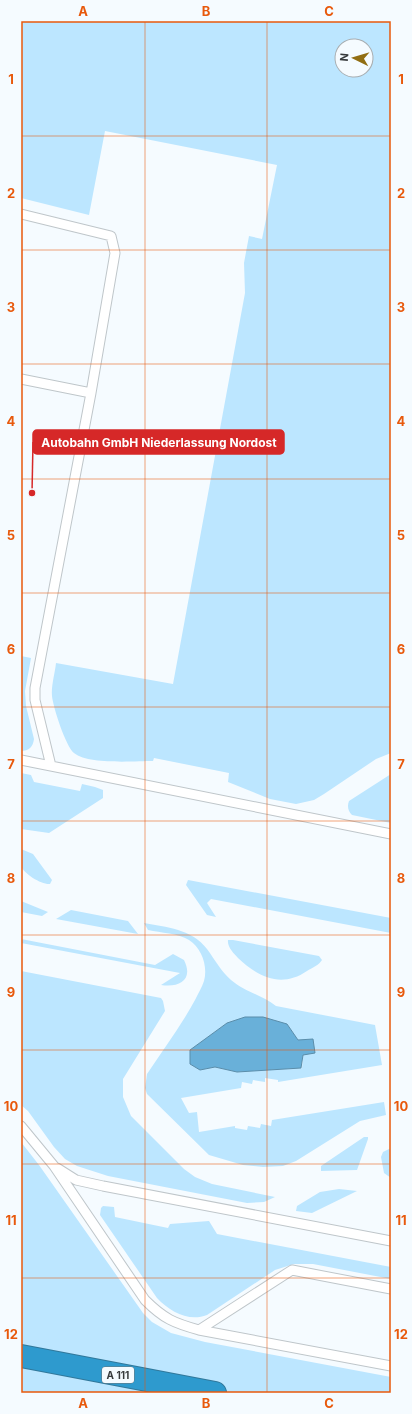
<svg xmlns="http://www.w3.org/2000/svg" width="412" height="1414" font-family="Inter,sans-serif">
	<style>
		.green { fill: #bce6ff; fill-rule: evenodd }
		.water { fill: #69b0d9; stroke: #5a8daa }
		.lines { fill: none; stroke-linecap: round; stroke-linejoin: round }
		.service-casing { stroke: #bfc6ca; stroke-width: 11 }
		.motorway-casing { stroke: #31789b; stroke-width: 24 }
		.service { stroke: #fff; stroke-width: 9 }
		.motorway { stroke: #2e9ace; stroke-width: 22 }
		.grid { fill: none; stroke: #e8590c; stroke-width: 1; stroke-opacity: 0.55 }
		.labels { text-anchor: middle; stroke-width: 4; stroke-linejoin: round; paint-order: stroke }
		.shield { fill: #f5fbff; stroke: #707476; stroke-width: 1 }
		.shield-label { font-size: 10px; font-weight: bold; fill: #373a3c }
		.leader { fill: none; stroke: #d62828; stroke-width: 1.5 }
		.callout-dot { fill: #d62828; stroke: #f5fbff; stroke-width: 1.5 }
		.callout { fill: #d62828; stroke: #d62828; stroke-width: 1.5 }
		.callout-label { font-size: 12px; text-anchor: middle; font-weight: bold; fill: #fff }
		.neatline { fill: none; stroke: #e8590c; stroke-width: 1.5 }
		.grid-label { font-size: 13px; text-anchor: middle; font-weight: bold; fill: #e8590c }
	</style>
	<rect width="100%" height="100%" fill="#f5fbff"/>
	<!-- green -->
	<path class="green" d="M21 21H391V753L376 759 324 794 314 800 296 804 270 799 228 782 229 773 154 758 153 761C135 761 89 765 74 753 66 747 53 707 52 696 51 686 55 673 56 663L173 684 245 293 244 263 249 236 262 239 277 165 105 131 89 215 21 198ZM342 46H366V70H342Z
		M21 656 31 658 25 691 26 706 34 739C33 747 29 751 21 751Z
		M21 773 31 775 34 782 80 791 82 784 95 787 103 790V798L49 833 21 829Z
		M391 774V823L352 815C348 811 347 806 349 801Z
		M21 849 33 854 52 880 50 884C42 885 24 874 21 866 20 861 21 854 21 849Z
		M188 880 391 918V933L211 899 207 903 216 917 207 915 186 885Z
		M21 901 48 912 42 916 21 912Z
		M71 910 128 921 138 934 56 919Z
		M144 923C166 927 192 929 207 949 215 960 221 971 231 980 245 992 262 995 276 1006L375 1025 382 1065 278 1082V1080L265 1078V1082L253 1080 252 1084 242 1082 241 1088 181 1098 189 1113 197 1112 199 1132 235 1126V1128L247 1130 248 1126 260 1128 261 1124 271 1126 272 1120 384 1102 386 1115 360 1121 296 1161 283 1166 263 1167 243 1165 209 1155 147 1094 145 1088 147 1074C163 1050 181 1026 195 1000 198 994 202 987 204 981 208 967 202 948 189 940 178 933 161 933 148 930ZM227 1023 287 1024 298 1040 315 1052 303 1055 302 1068 237 1072 215 1067 200 1070 190 1064V1050Z
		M21 939 155 965 173 954 184 960C194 980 179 988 161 985L180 973 21 943Z
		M228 940H233L319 956 322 960C319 965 312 968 307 971 282 988 259 978 238 958 234 954 227 947 228 940Z
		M21 971 161 998 163 1001 165 1011 123 1079V1097L131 1116 184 1169 195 1177 212 1184 275 1197 264 1202 247 1203 108 1176 77 1166 65 1159 54 1147 28 1111 21 1105Z
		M364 1137H368V1139L357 1170 321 1171V1166Z
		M21 1142 39 1165 143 1313 152 1322 171 1333 205 1342 391 1377V1393H21Z
		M391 1148V1178L384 1173 381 1157 383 1152Z
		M339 1189 357 1191 312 1213 296 1211 297 1206 320 1192Z
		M103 1206 114 1207 115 1217 168 1228 170 1224 209 1221 217 1234 391 1267V1279L313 1264H294L275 1270 207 1315C189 1322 170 1312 157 1298L100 1215 101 1208Z"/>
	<!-- water -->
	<path class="water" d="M245 1017H263L287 1024 298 1040 313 1039 315 1053 303 1055 301 1068 237 1072 215 1067 200 1070 190 1064V1050L227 1023Z"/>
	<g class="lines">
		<!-- service casing -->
		<g class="service-casing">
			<path id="service" d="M21 214 111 236 115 253 91 393 35 688V700L51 766
				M21 379 91 393
				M21 760 391 834
				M21 1126 54 1166 145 1300C164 1319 174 1323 199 1330L391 1366
				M57 1168 76 1180 103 1186 391 1241
				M199 1330 292 1270 391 1289"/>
		</g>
		<!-- motorway casing -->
		<g class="motorway-casing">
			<path id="motorway" d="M21 1356 215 1393"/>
		</g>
		<!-- service -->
		<use href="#service" class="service"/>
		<!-- motorway -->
		<use href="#motorway" class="motorway"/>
	</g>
	<!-- grid -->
	<path class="grid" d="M145 21V1393M267 21V1393M21 136H391M21 250H391M21 364H391M21 479H391M21 593H391M21 707H391M21 821H391M21 935H391M21 1050H391M21 1164H391M21 1278H391"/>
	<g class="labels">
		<!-- shield labels -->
		<rect class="shield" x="102" y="1367" width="32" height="16" rx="3"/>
		<g class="shield-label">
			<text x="118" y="1379">A 111</text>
		</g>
	</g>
	<!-- callouts -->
	<path class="leader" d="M32 493L33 442"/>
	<circle class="callout-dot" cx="32" cy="493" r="4"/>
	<rect class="callout" x="33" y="430" width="251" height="24" rx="4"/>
	<g class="callout-label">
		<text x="159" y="447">Autobahn GmbH Niederlassung Nordost</text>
	</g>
	<!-- border -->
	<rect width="412" height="1414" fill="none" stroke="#f5fbff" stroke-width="44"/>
	<!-- north arrow -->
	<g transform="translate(354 58) rotate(275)"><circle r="19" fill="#f5fbff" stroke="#a9aeb1"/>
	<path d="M0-3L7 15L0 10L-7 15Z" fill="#916e13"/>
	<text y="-6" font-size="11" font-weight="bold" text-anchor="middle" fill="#373a3c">N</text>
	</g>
	<rect x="22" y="22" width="368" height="1370" class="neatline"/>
	<g class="grid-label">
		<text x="83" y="16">A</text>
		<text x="206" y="16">B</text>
		<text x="329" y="16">C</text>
		<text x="11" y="84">1</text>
		<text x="401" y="84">1</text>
		<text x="11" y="198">2</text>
		<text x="401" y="198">2</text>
		<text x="11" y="312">3</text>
		<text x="401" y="312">3</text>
		<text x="11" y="426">4</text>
		<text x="401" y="426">4</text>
		<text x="11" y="540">5</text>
		<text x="401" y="540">5</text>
		<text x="11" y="654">6</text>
		<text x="401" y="654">6</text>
		<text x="11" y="769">7</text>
		<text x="401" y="769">7</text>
		<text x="11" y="883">8</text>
		<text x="401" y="883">8</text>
		<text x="11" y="997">9</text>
		<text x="401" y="997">9</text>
		<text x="11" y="1111">10</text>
		<text x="401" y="1111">10</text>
		<text x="11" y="1225">11</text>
		<text x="401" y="1225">11</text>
		<text x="11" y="1339">12</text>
		<text x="401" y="1339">12</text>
		<text x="83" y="1408">A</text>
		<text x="206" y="1408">B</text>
		<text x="329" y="1408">C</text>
	</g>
</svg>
